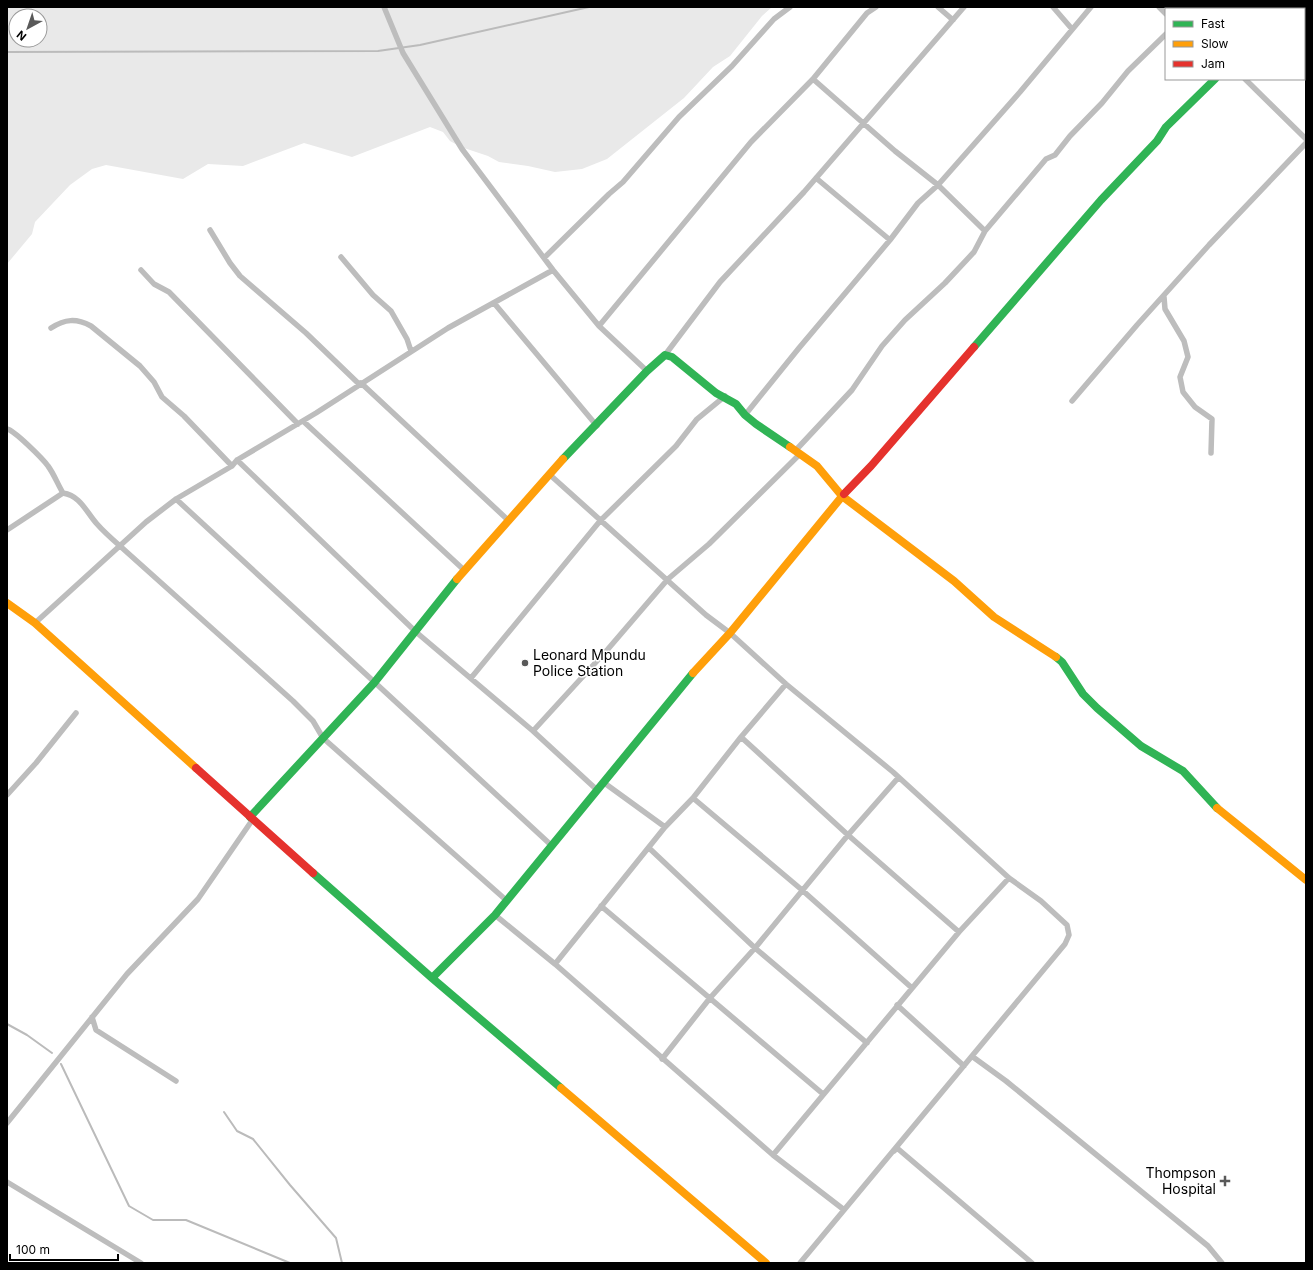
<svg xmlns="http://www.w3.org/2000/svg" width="1313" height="1270" font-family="Inter,sans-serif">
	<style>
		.green { fill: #e9e9e9; fill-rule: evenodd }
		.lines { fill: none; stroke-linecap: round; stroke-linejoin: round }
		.stream { stroke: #bbb; stroke-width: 2 }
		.street { stroke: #bdbdbd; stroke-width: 5.5 }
		.fast { stroke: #30b455; stroke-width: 8 }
		.slow { stroke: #ff9f0a; stroke-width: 8 }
		.jam { stroke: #e5322d; stroke-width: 8 }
		.poi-dot { fill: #595959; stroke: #fff; stroke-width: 1.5 }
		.labels { text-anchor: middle; stroke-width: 3; stroke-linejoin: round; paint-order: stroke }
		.poi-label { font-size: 14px; fill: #000; stroke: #fff; text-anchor: start }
	</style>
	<rect width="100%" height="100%" fill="#fff"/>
	<!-- green -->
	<path class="green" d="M7 7H772L762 16 730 56 713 67 684 98 607 159 582 169 555 172 528 166 499 162 488 156 461 147 450 141 443 132 430 127 352 157 304 143 243 166 208 164 183 179 106 165 92 169 70 185 35 222 32 234 7 264ZM16 16H40V40H16Z"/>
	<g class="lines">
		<!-- stream -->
		<path class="stream" d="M7 52 378 51 420 45 589 7
			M7 1024 27 1035 52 1053
			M61 1064 129 1206 153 1220H186L290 1263
			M224 1112 237 1131 253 1139 290 1185 336 1238 342 1263"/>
		<!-- street -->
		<path class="street" d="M384 7 403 53 462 149 553 270 599 326 647 371
			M938 7 953 20
			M1053 7 1072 29
			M1159 7 1166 14
			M1191 7 1193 9
			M813 79 867 13 876 7
			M1245 79 1306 139
			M816 178 890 240
			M210 230 230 263 240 276 306 333 359 384
			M985 231 1046 159 1055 155 1070 136 1102 103 1128 71 1166 34
			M341 257 373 295 391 311 407 339 411 351
			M544 258 609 194 623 182 679 117 732 66 774 19 790 7
			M141 270 154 284 169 292 298 424
			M1164 297 1165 309 1184 341 1188 357 1180 377 1183 392 1195 407 1212 419 1211 453
			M494 303 597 426
			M599 326 751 142 813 79 895 151 938 185 985 231 974 252 945 283 905 320 882 346 852 390 795 451
			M51 328C65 319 76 318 91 326L140 366 154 382 162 397 184 416 232 466
			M665 355 720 282 804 192 964 7
			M361 383 509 521
			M1072 401 1137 325 1209 245 1306 143
			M745 415 799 348 890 240 918 203 938 185 1020 92 1091 7
			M303 421 464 570
			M7 429C14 430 43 459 48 466 54 474 58 485 63 493
			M237 460 416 632 533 731 596 789
			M549 474 706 615 730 633 786 684 893 772 1009 878 1041 901 1067 925 1069 935 1065 944 800 1263
			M176 499 551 845
			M7 530 63 493C81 496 86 512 97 524 104 532 112 539 120 546L293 701 313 721 323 738 506 900
			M35 623 146 522 176 499 232 466 237 460 316 413 448 328 553 270
			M471 678 600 521 676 446 697 419 725 396
			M533 731 608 649 668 579 709 544 800 454
			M741 737 848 835 959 932
			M603 782 665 827
			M7 795 36 763 76 713
			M693 798 802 890 912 988
			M649 848 755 948 867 1043
			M601 906 823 1094
			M495 915 555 964 773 1155 843 1209
			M555 964 665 827 693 798 741 737 786 684
			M897 1005 964 1066
			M92 1017 96 1030 176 1081
			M973 1057 1006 1081 1208 1246 1222 1263
			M662 1059 710 998 755 948 848 835 898 778
			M7 1123 127 974 198 899 253 819
			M894 1151 897 1148 1032 1263
			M773 1155 959 932 1009 878
			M7 1182 141 1263"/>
		<!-- fast -->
		<path class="fast" d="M974 347 1101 200 1157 141 1166 127 1215 79
			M563 459 647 371 665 355 672 357 716 393 736 404 745 415 756 424 790 447
			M1056 657 1062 662 1083 694 1097 708 1141 746 1183 771 1217 808
			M250 817 374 683 457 579
			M313 873 432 978 561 1088
			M432 978 495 915 693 673"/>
		<!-- slow -->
		<path class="slow" d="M790 447 817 466 842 496 954 581 994 617 1056 657
			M457 579 563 459
			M7 603 35 623 196 768
			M693 673 730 633 844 494
			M1217 808 1306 880
			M561 1088 766 1263"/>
		<!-- jam -->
		<path class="jam" d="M844 494 871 466 974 347
			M196 768 313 873"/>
	</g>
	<!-- markers -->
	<g class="poi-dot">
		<circle cx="525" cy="663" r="4"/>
		<path d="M1223 1175h4v4h4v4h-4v4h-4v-4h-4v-4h4z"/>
	</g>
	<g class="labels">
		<!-- poi labels -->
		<g class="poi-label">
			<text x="533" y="660">Leonard Mpundu<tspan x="533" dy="16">Police Station</tspan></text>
			<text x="1216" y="1178" text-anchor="end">Thompson<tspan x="1216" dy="16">Hospital</tspan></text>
		</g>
	</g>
	<!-- border -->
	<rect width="1313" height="1270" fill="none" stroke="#000000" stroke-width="16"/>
	<!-- legend -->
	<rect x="1165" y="8" width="140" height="72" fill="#ffffff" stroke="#999999"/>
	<rect x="1173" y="21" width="20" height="6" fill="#30b455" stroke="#999999"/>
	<text x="1201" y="28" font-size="12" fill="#000000">Fast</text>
	<rect x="1173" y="41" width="20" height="6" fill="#ff9f0a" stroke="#999999"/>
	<text x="1201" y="48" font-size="12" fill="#000000">Slow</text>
	<rect x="1173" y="61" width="20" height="6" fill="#e5322d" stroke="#999999"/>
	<text x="1201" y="68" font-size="12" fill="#000000">Jam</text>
	<!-- north arrow -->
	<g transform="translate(28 28) rotate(220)"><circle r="19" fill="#ffffff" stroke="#999999"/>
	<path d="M0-3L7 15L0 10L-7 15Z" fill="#595959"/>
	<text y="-6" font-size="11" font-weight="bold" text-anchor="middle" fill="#000000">N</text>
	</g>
	<!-- scale -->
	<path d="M10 1254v6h108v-6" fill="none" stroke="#000000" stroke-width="2"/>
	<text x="16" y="1254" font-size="12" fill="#000000" stroke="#ffffff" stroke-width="3" paint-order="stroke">100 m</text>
</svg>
